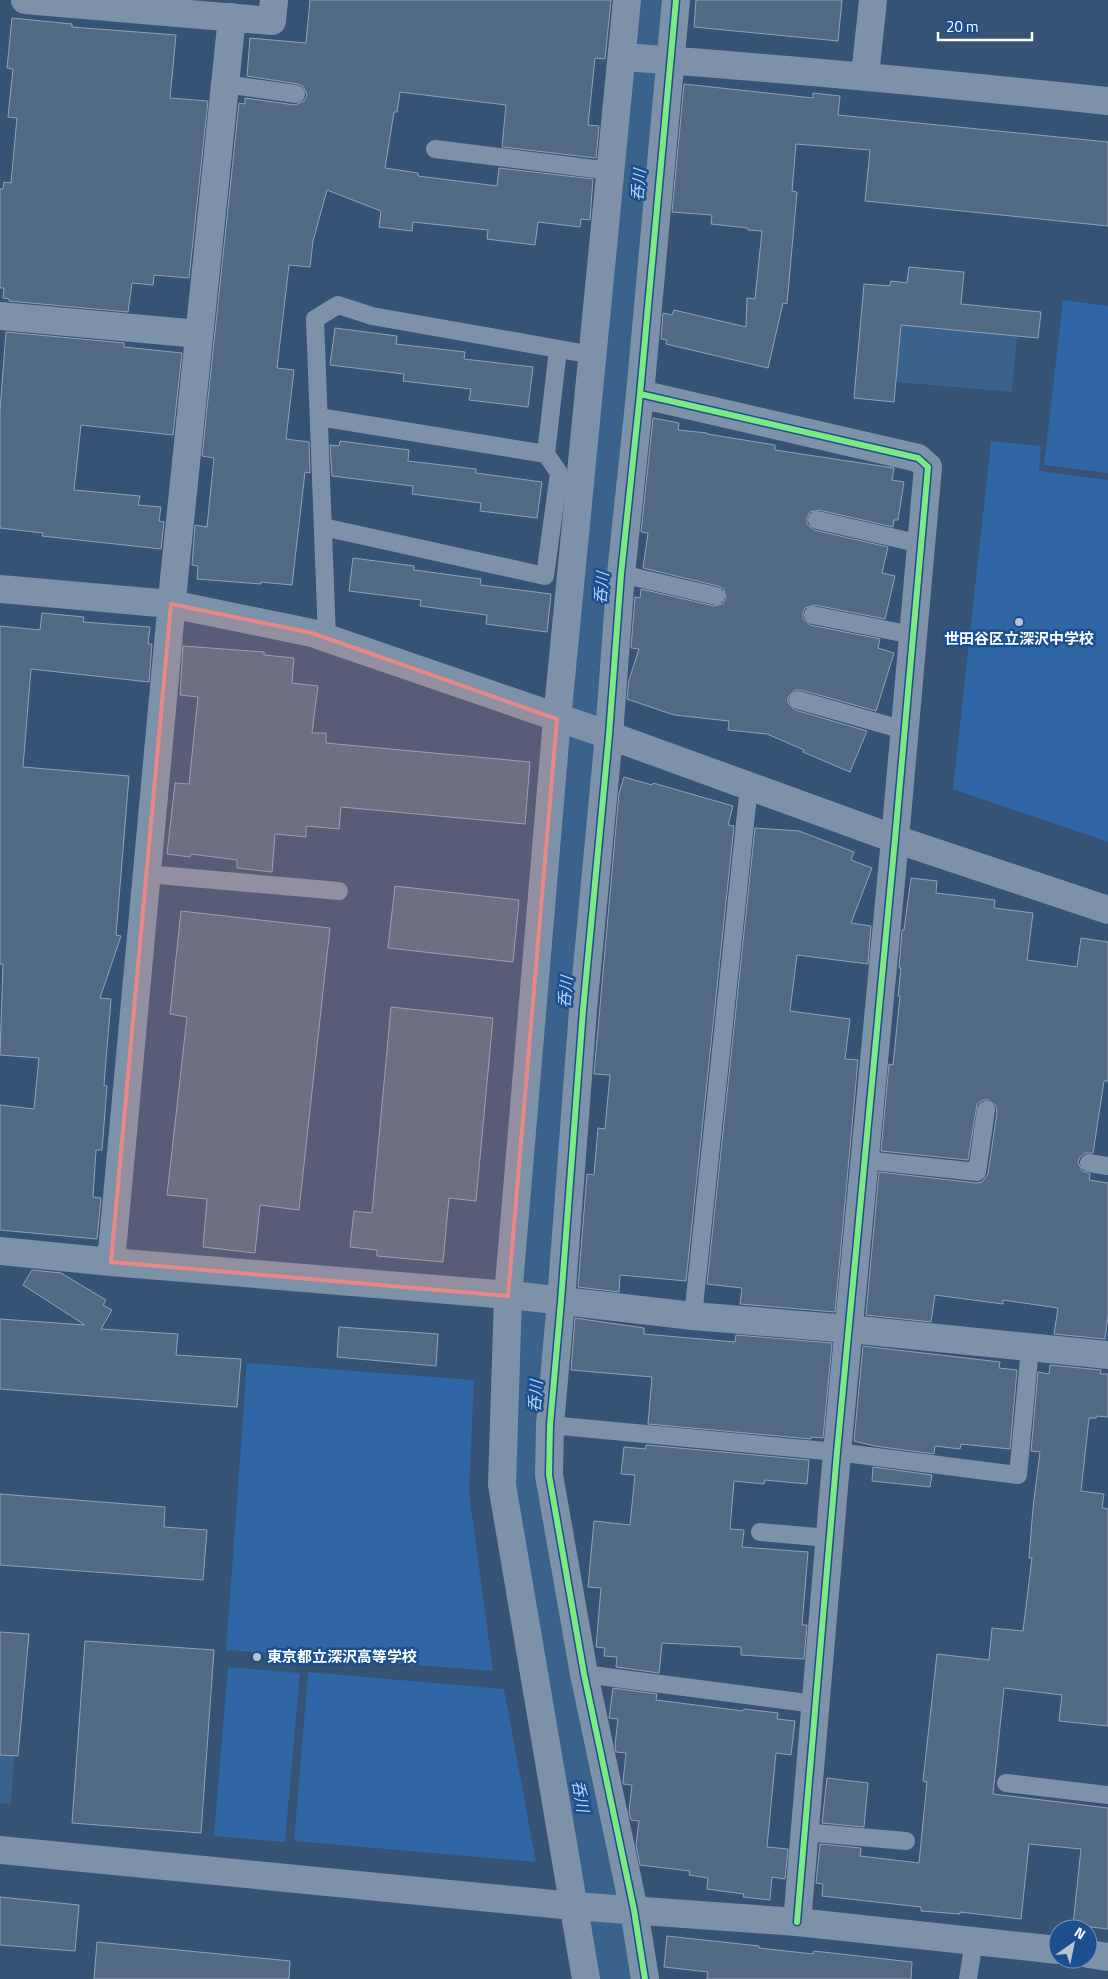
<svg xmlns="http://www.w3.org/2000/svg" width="1108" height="1979" font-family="'Titillium Web','Noto Sans JP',sans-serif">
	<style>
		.green { fill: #2f66a5 }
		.water { fill: #3b618d }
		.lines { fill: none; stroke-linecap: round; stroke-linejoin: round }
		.river { stroke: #3b618d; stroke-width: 56 }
		.building { fill: #526984; stroke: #92a2b6 }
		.lane { stroke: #7d92a8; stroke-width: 18 }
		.street { stroke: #7d92a8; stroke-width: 28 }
		.cycleway-casing { stroke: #1b4f8f; stroke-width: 9 }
		.cycleway { stroke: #7ce984; stroke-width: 6 }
		.marked { fill: #e88989; fill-opacity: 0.2; stroke: #e88989; stroke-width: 4; stroke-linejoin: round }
		.poi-dot { fill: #b9c2ce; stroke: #1b4f8f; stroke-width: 2 }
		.labels { text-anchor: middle; stroke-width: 5; stroke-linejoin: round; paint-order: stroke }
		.poi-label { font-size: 15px; font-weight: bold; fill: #fff; stroke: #1b4f8f }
		.water-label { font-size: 16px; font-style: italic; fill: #b5d3f5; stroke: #1b4f8f }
	</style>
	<rect width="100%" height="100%" fill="#365274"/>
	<!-- green -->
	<path class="green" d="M641 0H667L603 689 574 685Z
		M1063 300 1108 306V473L1044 465Z
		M991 441 1041 446 1039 471 1108 480V842L953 789Z
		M567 765 594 769 544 1322 535 1488 609 1876 625 1979H601L510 1479 516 1317Z
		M247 1363 474 1380 469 1493 493 1671 226 1650Z
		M228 1667 300 1673 285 1842 214 1836Z
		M308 1672 504 1689 536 1862 294 1841Z"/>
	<!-- water -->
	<path class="water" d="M901 325 1017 336 1012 392 896 382Z
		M0 1743 15 1744 11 1804 0 1803Z"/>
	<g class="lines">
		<!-- river -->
		<path class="river" d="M613 1979 528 1486 564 1002 655 0"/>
	</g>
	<!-- building -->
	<path class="building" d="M310 0H611L605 59 595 58 588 125 599 126 596 158 502 147 506 105 400 92 397 112H394L385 168 418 173V176L497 186 499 168 593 179 590 220 581 219 580 227 538 222 535 245 487 239 488 230 413 222 412 231 379 227 381 211 327 190 313 241 310 267 289 265 277 368 294 370 286 439 309 442 310 473 305 472 292 585 261 582V584L197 579 198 566 192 565 195 525 207 527 214 458 202 456 239 103 245 104V98L295 105 304 101 307 95 303 86 298 84 247 76 250 38 306 43Z
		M696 0H842L838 41 694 27Z
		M12 18 72 24V27L176 35 170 98 208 101 189 278 154 275 153 285 132 283 128 312 9 301V299L3 298 4 288H0V189H3L4 182 11 183 17 118 8 117 13 69 7 68Z
		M684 84 813 98V93L840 96 838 115 1108 142V226L865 201 870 150 796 144 792 191 797 192 787 304 783 303 768 368 666 344 667 340 661 339 663 313 672 315 674 310 746 327 747 298 755 299 762 231 748 230V228L711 224 712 215 672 212Z
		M909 267 964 272 961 304 1041 312 1038 338 901 325 894 402 854 398 864 284 890 286 891 281 907 283Z
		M335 328 397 336 396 344 465 352 464 359 533 367 528 407 469 400 471 389 403 381 404 374 330 365Z
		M6 332 124 343V347L182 353 173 435 81 425 74 490 140 496 138 505 161 507 159 521 164 522 161 549 42 536 43 533 0 528V410Z
		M653 418 679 423 678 430 707 433V434L775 445V450L894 468 892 480 904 482 898 520H894L893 527 819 510 810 512 807 518V524L814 530 888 547 882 573 895 576 885 619 815 605 805 608 803 612V619L810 625 880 639 878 648 894 653 876 711 801 690H795L788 697V703L795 710 867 731 850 772 803 752 804 750 767 734 728 730 729 721 674 715 627 699 629 680 639 649 631 648 635 597 640 598 641 589 714 606 723 604 726 598 724 589 718 586 643 568 648 533 641 532Z
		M340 441 409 450 408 461 476 469V473L542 482 537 518 480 511 481 503 412 494 413 486 332 476 330 445 339 446Z
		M353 558 414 566V570L481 579 480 585 551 594 547 632 486 624 487 615 420 606 421 600 349 591Z
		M42 613 84 617 83 622 150 627 148 644H152L149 682 31 669 23 767 129 776 116 935 121 936 100 998 111 999 104 1085 107 1086 102 1150H96L93 1197 101 1198 97 1239 0 1230V1105L34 1109 39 1058 0 1055 3 964H0V626L40 630Z
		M183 646 264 652V655L294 658 292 683 318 686 312 733H326V743L530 762 525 824 341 807 339 829 306 826V837L275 834 272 872 237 868V860L191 854 190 857 167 854 175 783 189 784 198 697 180 695Z
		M624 777 652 785 653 783 733 806 728 825 734 826 686 1281 620 1275 619 1292 578 1287 587 1174 594 1175 598 1128 605 1129 610 1075 594 1074 619 793Z
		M755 828 799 831 854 852 851 860 872 868 851 923 871 926 868 964 797 955 790 1011 850 1019 845 1059 858 1060 835 1312 740 1304 742 1288 707 1284Z
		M911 878 937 881 936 893 995 900 994 908 1033 913 1027 960 1077 967 1081 938 1108 942V1081H1104L1093 1153H1085L1080 1157 1078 1162 1082 1171 1090 1174 1089 1180 1108 1183V1315L1105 1339 1054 1334 1058 1308 1003 1300V1304L935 1295 931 1322 866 1315 879 1172 976 1183 982 1182 988 1174 997 1112 996 1106 988 1100H983L977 1104 968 1160 881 1151 889 1064 893 1065 900 996H898L901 968H899L902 930H904Z
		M395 886 519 900 513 962 388 948Z
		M181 911 330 928 299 1210 260 1205 255 1253 203 1247 207 1199 167 1195 187 1017 170 1014Z
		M391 1007 493 1018 476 1201 449 1198 443 1262 377 1256V1250L350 1247 354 1211 372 1213Z
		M32 1270 61 1273 106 1300 103 1305 112 1310 101 1329 178 1334 176 1355 241 1359 237 1407 0 1389V1319L85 1325 23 1285Z
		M575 1318 644 1328V1334L735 1342 736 1335 832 1343 823 1438 811 1437V1439L648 1424 652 1377 571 1370Z
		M339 1327 438 1334 436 1366 337 1357Z
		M863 1346 1000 1362 999 1368 1017 1370 1010 1449 961 1444 960 1449 935 1446 934 1454 875 1446 854 1441Z
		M1050 1365 1101 1370 1100 1374H1108V1417L1097 1416 1096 1418H1089L1081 1491 1104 1494 1102 1508 1108 1509V1726L1059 1721 1062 1695 1004 1688 993 1794 1108 1808V1929L1073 1925 1081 1849 1029 1844 1021 1919 960 1912V1914L921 1911V1907L822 1896 823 1884 816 1883 820 1844 861 1848 860 1856 919 1863 927 1782 923 1781 937 1654 989 1660 992 1628 1023 1631 1032 1558H1029L1033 1508 1040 1452 1031 1451 1038 1372 1049 1374Z
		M646 1445 809 1460 807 1484 765 1480 764 1484 734 1481 730 1529 744 1530 742 1547 808 1552 802 1625H807L804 1659 741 1655V1647L662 1643 659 1673 616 1667 617 1657 604 1656 605 1648 596 1647 601 1588 588 1587 594 1521 630 1525 635 1475 621 1474 624 1447 646 1449Z
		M873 1467 932 1475 930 1487 872 1481Z
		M0 1494 165 1507 164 1527 207 1530 203 1580 0 1565Z
		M0 1632 29 1634 18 1756 0 1755Z
		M85 1641 214 1650 201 1833 72 1823Z
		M613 1688 657 1694 656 1700 743 1711 744 1709 778 1713 777 1719 795 1721 791 1755 776 1753 767 1847 788 1849 785 1879 772 1877 770 1900 743 1897 744 1894 707 1889 708 1878 689 1875 690 1871 640 1865 636 1845 639 1821 631 1820 629 1812 632 1785 623 1784V1782L626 1753 616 1752 615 1745 618 1719 609 1718Z
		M827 1778 868 1783 864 1827 822 1823Z
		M0 1897 79 1905 75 1951 0 1945Z
		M667 1936 759 1946V1948L813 1954 814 1951 912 1962 911 1979H707L708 1972 664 1967Z
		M97 1942 290 1961 289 1979H94Z"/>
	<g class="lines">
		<!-- lane -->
		<path class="lane" d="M225 84 296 94
			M435 149 611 171
			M319 417 546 454
			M817 520 921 544
			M323 527 545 576 559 473 546 454 558 349
			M621 574 716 596
			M813 615 912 635
			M327 638 315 319 338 305 372 316 593 355
			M798 700 904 730
			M147 874 339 891
			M864 1160 977 1172 986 1110
			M1089 1163 1108 1166
			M693 1316 749 786
			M550 1425 837 1452 1018 1475 1030 1348
			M760 1532 829 1538
			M584 1674 815 1704
			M1006 1783 1108 1795
			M803 1832 906 1841
			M968 1979 974 1940"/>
		<!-- street -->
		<path class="street" d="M25 0 272 21 274 0
			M622 57C784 68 946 84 1108 101
			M865 76 873 0
			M0 316 199 334
			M640 394 918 458 928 467 895 839 837 1452 797 1922
			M0 589 171 604 312 633 600 732 895 839 1108 910
			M0 1251 111 1262 520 1296 693 1316 849 1329 1108 1355
			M111 1262 174 579 232 17
			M0 1850 573 1906 797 1922 1058 1950
			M1088 1954 1108 1957
			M586 1979 502 1485 508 1296 557 719 627 0
			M645 1979 634 1910 584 1674 549 1475 550 1425 561 1301 583 1010 609 735 621 574 640 394 676 0"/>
		<!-- cycleway casing -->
		<g class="cycleway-casing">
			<path id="cycleway" d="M640 394 918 458 928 467 895 839 837 1452 797 1922
				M645 1979 634 1910 584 1674 549 1475 550 1425 561 1301 583 1010 609 735 621 574 640 394 676 0"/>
		</g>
		<!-- cycleway -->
		<use href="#cycleway" class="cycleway"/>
	</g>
	<!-- marked area -->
	<path class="marked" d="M171 604 312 633 557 719 508 1296 111 1262Z"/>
	<!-- markers -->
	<g class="poi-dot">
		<circle cx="1019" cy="622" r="5"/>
		<circle cx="257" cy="1657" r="5"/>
	</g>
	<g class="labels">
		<!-- poi labels -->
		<g class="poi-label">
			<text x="1019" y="644">世田谷区立深沢中学校</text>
			<text x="267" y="1662" text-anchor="start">東京都立深沢高等学校</text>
		</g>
		<!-- water labels -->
		<g class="water-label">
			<text transform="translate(638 185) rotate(-85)" y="6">呑川</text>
			<text transform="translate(601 588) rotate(-85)" y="6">呑川</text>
			<text transform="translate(565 992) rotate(-85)" y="6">呑川</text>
			<text transform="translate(535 1396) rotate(-86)" y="6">呑川</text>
			<text transform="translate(581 1796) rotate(80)" y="6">呑川</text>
		</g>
	</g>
	<!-- north arrow -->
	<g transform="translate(1073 1944) rotate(33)"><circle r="24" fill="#1b4f8f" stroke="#7695bc"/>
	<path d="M0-4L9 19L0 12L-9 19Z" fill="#b9c2ce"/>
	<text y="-8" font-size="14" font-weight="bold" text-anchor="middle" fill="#ffffff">N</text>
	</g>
	<!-- scale -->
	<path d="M938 32v8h94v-8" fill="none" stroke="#ffffff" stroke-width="2.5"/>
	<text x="946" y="32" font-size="15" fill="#ffffff" stroke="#1b4f8f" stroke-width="4" paint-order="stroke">20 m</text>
</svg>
